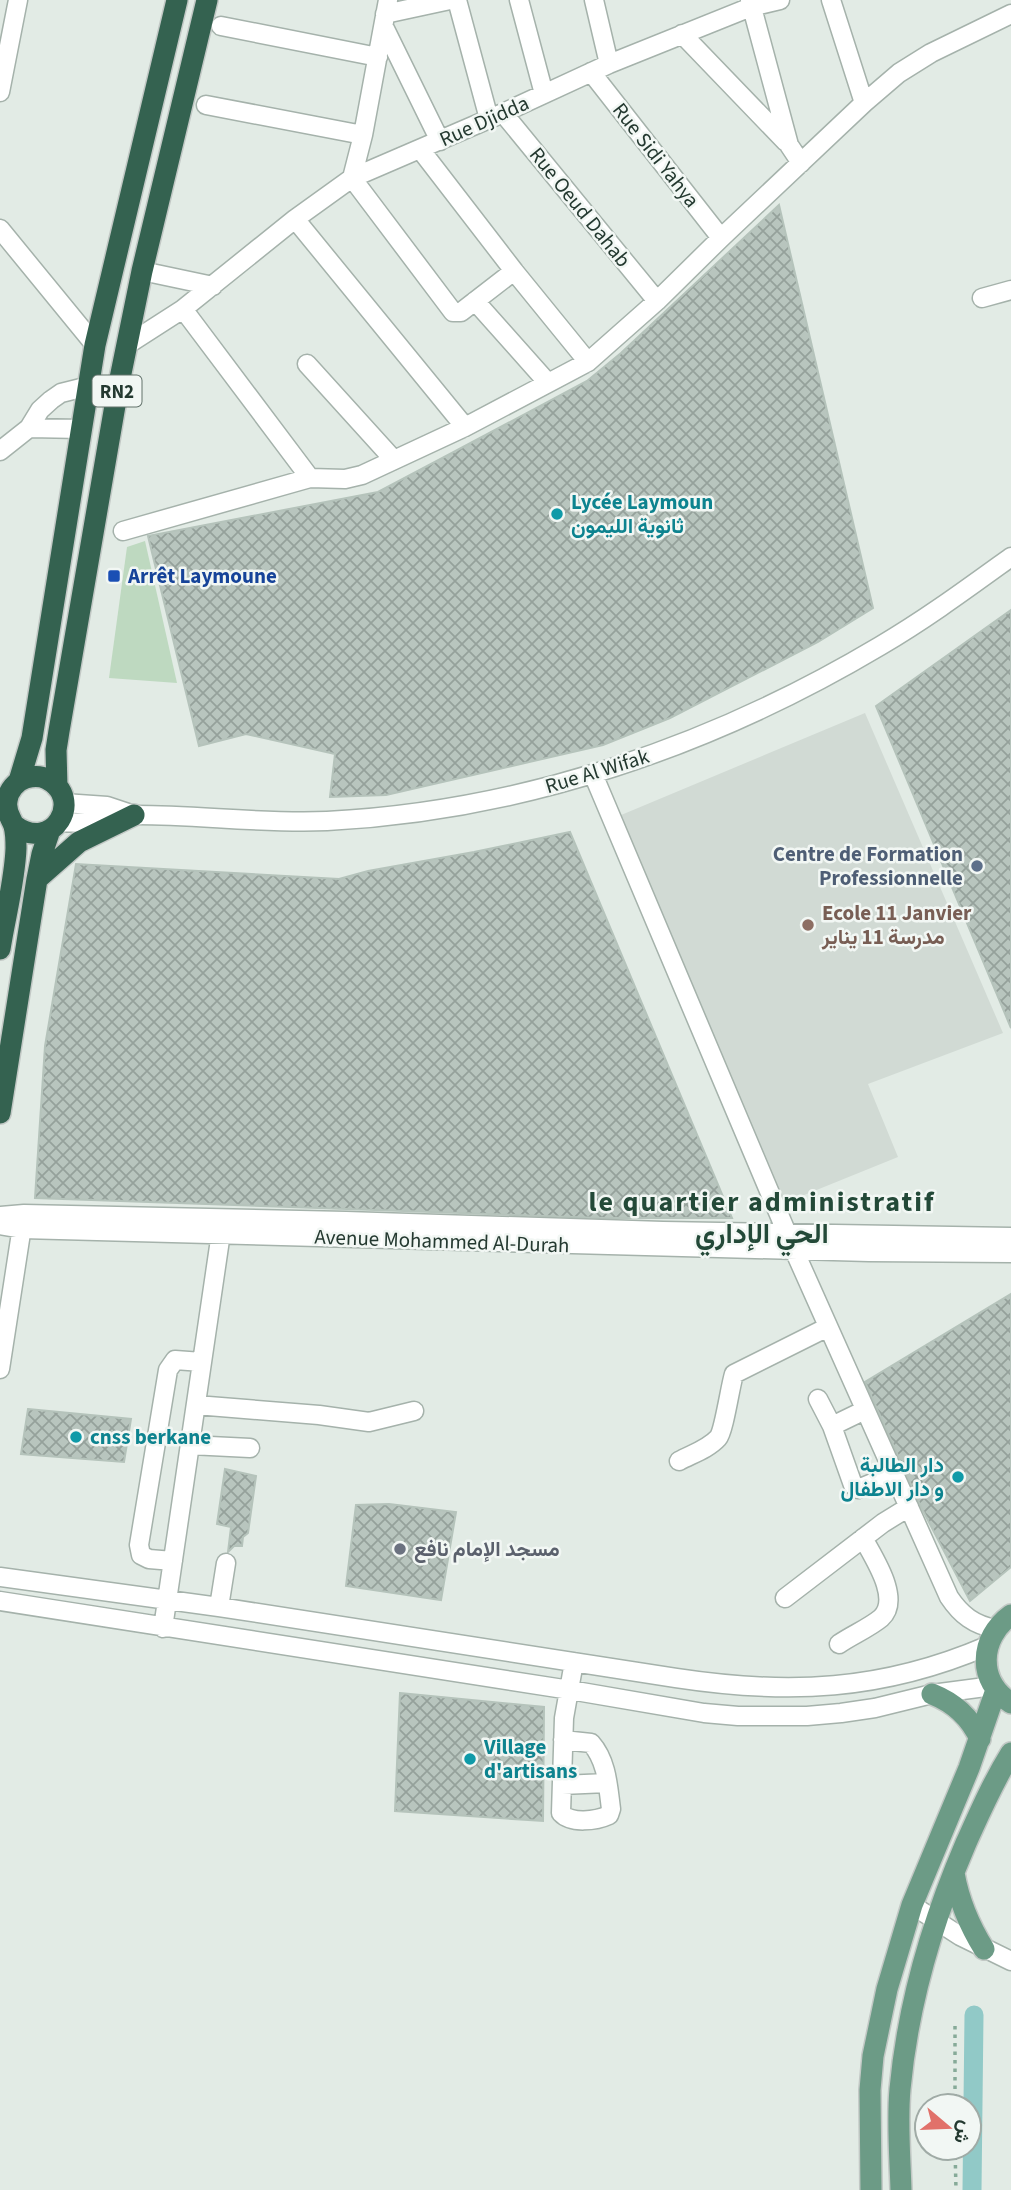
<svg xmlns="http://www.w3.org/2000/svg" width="1011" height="2190" font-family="'Source Sans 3',Vazirmatn,sans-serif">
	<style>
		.built { fill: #d1dad4 }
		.garden { fill: #bed9c0 }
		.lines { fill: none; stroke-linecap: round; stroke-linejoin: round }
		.canal { stroke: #91c9c7; stroke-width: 19 }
		.building { fill: url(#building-cross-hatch); stroke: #b5c3bb; stroke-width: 2 }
		.minor-casing { stroke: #a5b2ab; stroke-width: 21 }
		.major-casing { stroke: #c2c8c5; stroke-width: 24 }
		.highway-casing { stroke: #c2c8c5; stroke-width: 24 }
		.path { stroke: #86aa98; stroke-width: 3.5; stroke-dasharray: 3.5 5; stroke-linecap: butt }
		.minor { stroke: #fff; stroke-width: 18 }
		.major { stroke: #6c9b86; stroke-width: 21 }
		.highway { stroke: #346250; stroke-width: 21 }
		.culture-dot { fill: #0f9aa8; stroke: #f2f7f4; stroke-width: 2.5 }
		.transit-dot { fill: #1a4fb4; stroke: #f2f7f4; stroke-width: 2.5 }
		.service-dot { fill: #5c6f8a; stroke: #f2f7f4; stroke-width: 2.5 }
		.education-dot { fill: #8d6e63; stroke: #f2f7f4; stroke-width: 2.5 }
		.worship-dot { fill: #6b7280; stroke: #f2f7f4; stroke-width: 2.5 }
		.labels { text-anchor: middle; stroke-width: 5; stroke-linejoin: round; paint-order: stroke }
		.shield { fill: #f2f7f4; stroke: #62726b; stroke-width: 2 }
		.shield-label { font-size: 19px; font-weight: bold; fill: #243930 }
		.street-label { font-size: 21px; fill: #243930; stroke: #f2f7f4 }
		.culture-label { font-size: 21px; font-weight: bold; fill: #0d838f; stroke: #f2f7f4; text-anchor: start }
		.transit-label { font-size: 21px; font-weight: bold; fill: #164399; stroke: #f2f7f4; text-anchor: start }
		.service-label { font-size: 21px; font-weight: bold; fill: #4e5e75; stroke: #f2f7f4; text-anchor: end }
		.education-label { font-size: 21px; font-weight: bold; fill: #785e54; stroke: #f2f7f4; text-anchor: start }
		.worship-label { font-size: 21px; font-weight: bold; fill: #5b616d; stroke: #f2f7f4; text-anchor: start }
		.district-label { font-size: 28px; font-weight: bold; letter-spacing: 2px; fill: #234938; stroke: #f2f7f4 }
	</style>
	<defs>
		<pattern id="building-cross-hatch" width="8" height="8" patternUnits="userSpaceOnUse" patternTransform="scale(1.75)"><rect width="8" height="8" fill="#b8c5be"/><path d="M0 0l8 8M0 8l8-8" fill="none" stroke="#95a19b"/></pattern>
	</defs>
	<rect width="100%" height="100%" fill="#e2ebe5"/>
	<!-- built -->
	<path class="built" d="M865 713 1003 1033 868 1084 898 1157 782 1204 614 818Z"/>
	<!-- garden -->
	<path class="garden" d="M145 541 177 683 109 678 127 547Z"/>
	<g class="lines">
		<!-- canal -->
		<path class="canal" d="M972 2190 974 2015"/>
	</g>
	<!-- building -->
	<path class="building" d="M779 205 873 608 818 642 670 718 603 745 386 795 330 797 335 754 246 734 199 746 148 536 378 492 448 455 587 381 621 353Z
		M1011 610V1028L876 706Z
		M570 832 732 1218H600L35 1198 45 1046 76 864 339 879 368 871 474 852Z
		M1011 1294V1567L970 1601 920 1505 865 1382Z
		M28 1409 131 1419 124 1462 21 1454Z
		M225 1469 256 1476 248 1533 243 1537 242 1546H234L228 1552 231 1527 217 1524Z
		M389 1504 456 1512 441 1600 346 1586 356 1505Z
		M400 1693 544 1707 543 1821 395 1811Z"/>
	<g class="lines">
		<!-- minor casing -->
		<g class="minor-casing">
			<path id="minor" d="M388 0 363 135 352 178 453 312H461L514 271 588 362
				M457 0 489 119
				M519 0 544 94
				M594 0 609 64
				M750 0 789 145 801 163
				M831 0 864 103
				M385 14 450 0
				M221 26 378 57
				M384 27 440 141
				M682 34 786 142
				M591 72 721 238
				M0 92 18 0
				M206 105 363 135
				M503 113 657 301
				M420 149 514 271
				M295 219 465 427
				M0 229 95 345
				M142 271 213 286
				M982 298 1011 290
				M475 301 548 383
				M183 309 310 478
				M127 345 183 309 295 219 352 178 503 113 609 64 751 7 780 0
				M307 364 394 460
				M29 428 82 429
				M0 451 29 428 40 410 51 400 61 393 89 386
				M123 531 310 478 345 479 362 475 465 427 588 362 657 301 721 238 864 103 899 73 931 53 1011 14
				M593 774 794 1250 949 1597C961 1615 974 1625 996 1629
				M64 803 107 806 131 814
				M59 822C73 823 86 823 101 821 113 819 125 815 137 815 200 815 263 824 327 821 523 811 712 746 880 646 926 619 968 588 1011 557
				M0 1216 24 1214 346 1221 663 1231 1011 1237
				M0 1225 22 1229 869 1252 1011 1253
				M0 1369 23 1220
				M818 1399 832 1426
				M196 1405 319 1415 369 1422 414 1411
				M865 1410 832 1426 853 1485 858 1489 894 1474
				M190 1445 250 1448
				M679 1461C692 1454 708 1449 718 1438 724 1431 730 1387 734 1374L828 1327
				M173 1561 149 1559 141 1555 139 1545 168 1370 175 1360 202 1362
				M0 1577 219 1607 676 1678C788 1695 882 1691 987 1646
				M785 1598 883 1523 909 1507
				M0 1601 570 1690 704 1713 738 1716H807L841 1713 875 1708 932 1694 993 1686
				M219 1607 226 1563
				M163 1628 222 1226
				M839 1644C852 1635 869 1628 881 1618 902 1599 873 1557 863 1538
				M563 1740 591 1743C607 1761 608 1786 611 1809L609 1815C596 1821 571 1824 561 1813L564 1718 574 1662
				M562 1785 607 1783
				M912 1905 960 1936 1011 1961"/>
		</g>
		<!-- major casing -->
		<g class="major-casing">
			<path id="major" d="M1011 1615C979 1638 977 1681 1011 1703
				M932 1694C955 1703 970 1717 980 1739
				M954 1873C959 1901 969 1925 984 1949
				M871 2190 870 2090 873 2056 887 1989 912 1905 969 1768 996 1690
				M901 2190C900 2156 897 2122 900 2089 908 2003 932 1922 966 1843 980 1812 993 1782 1011 1753"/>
		</g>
		<!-- highway casing -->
		<g class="highway-casing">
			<path id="highway" d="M19 781 32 738 95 345 177 0
				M57 787 56 750 59 731 118 388 142 271 207 0
				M37 879 79 842 134 815
				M0 949C5 917 15 880 16 848 16 841 16 833 14 826 11 817 5 812 7 801 8 791 16 781 26 778 33 776 41 776 47 779 85 798 53 855 14 825
				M0 1113 37 879 42 854 50 830"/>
		</g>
		<!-- path -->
		<path class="path" d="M955 2026V2106
			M955 2148 956 2190"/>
		<!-- minor -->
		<use href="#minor" class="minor"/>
		<!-- major -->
		<use href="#major" class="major"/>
		<!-- highway -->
		<use href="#highway" class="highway"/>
	</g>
	<!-- markers -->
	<g class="culture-dot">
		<circle cx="557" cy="514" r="7"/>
		<circle cx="76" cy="1437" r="7"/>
		<circle cx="958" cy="1477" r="7"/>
		<circle cx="470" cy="1759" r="7"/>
	</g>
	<rect class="transit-dot" x="107" y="569" width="14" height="14" rx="3.5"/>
	<circle class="service-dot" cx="977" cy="866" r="7"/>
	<circle class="education-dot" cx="808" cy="925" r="7"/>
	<circle class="worship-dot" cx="400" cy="1549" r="7"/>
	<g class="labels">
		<!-- shield labels -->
		<rect class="shield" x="92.5" y="375.5" width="49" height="31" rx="5"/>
		<g class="shield-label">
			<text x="117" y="398">RN2</text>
		</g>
		<!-- street labels -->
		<g class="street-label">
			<text transform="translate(484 121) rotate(-24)" y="7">Rue Djidda</text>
			<text transform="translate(656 155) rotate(52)" y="7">Rue Sidi Yahya</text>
			<text transform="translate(580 207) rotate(51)" y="7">Rue Oeud Dahab</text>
			<text transform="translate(597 771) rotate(-17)" y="7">Rue Al Wifak</text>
			<text transform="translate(442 1241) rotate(2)" y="7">Avenue Mohammed Al-Durah</text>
		</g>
		<!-- culture labels -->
		<g class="culture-label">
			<text x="571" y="509">Lycée Laymoun<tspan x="571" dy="24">ثانوية الليمون</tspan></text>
			<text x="90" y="1444">cnss berkane</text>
			<text x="944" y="1472" text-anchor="end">دار الطالبة<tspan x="944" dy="24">و دار الاطفال</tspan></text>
			<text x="484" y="1754">Village<tspan x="484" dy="24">d'artisans</tspan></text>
		</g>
		<!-- transit labels -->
		<g class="transit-label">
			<text x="128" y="583">Arrêt Laymoune</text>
		</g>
		<!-- service labels -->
		<g class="service-label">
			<text x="963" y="861">Centre de Formation<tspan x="963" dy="24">Professionnelle</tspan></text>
		</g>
		<!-- education labels -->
		<g class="education-label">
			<text x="822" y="920">Ecole 11 Janvier<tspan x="822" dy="24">مدرسة 11 يناير</tspan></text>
		</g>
		<!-- worship labels -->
		<g class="worship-label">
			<text x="414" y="1556">مسجد الإمام نافع</text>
		</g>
		<!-- district labels -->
		<g class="district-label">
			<text x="762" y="1211">le quartier administratif<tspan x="762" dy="32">الحي الإداري</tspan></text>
		</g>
	</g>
	<!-- north arrow -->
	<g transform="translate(948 2127) rotate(109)"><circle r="33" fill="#f2f7f4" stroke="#a0aba6" stroke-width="2"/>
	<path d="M0-5L12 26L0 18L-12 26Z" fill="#e1716a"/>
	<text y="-10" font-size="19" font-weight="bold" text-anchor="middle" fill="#243930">ش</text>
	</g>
</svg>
